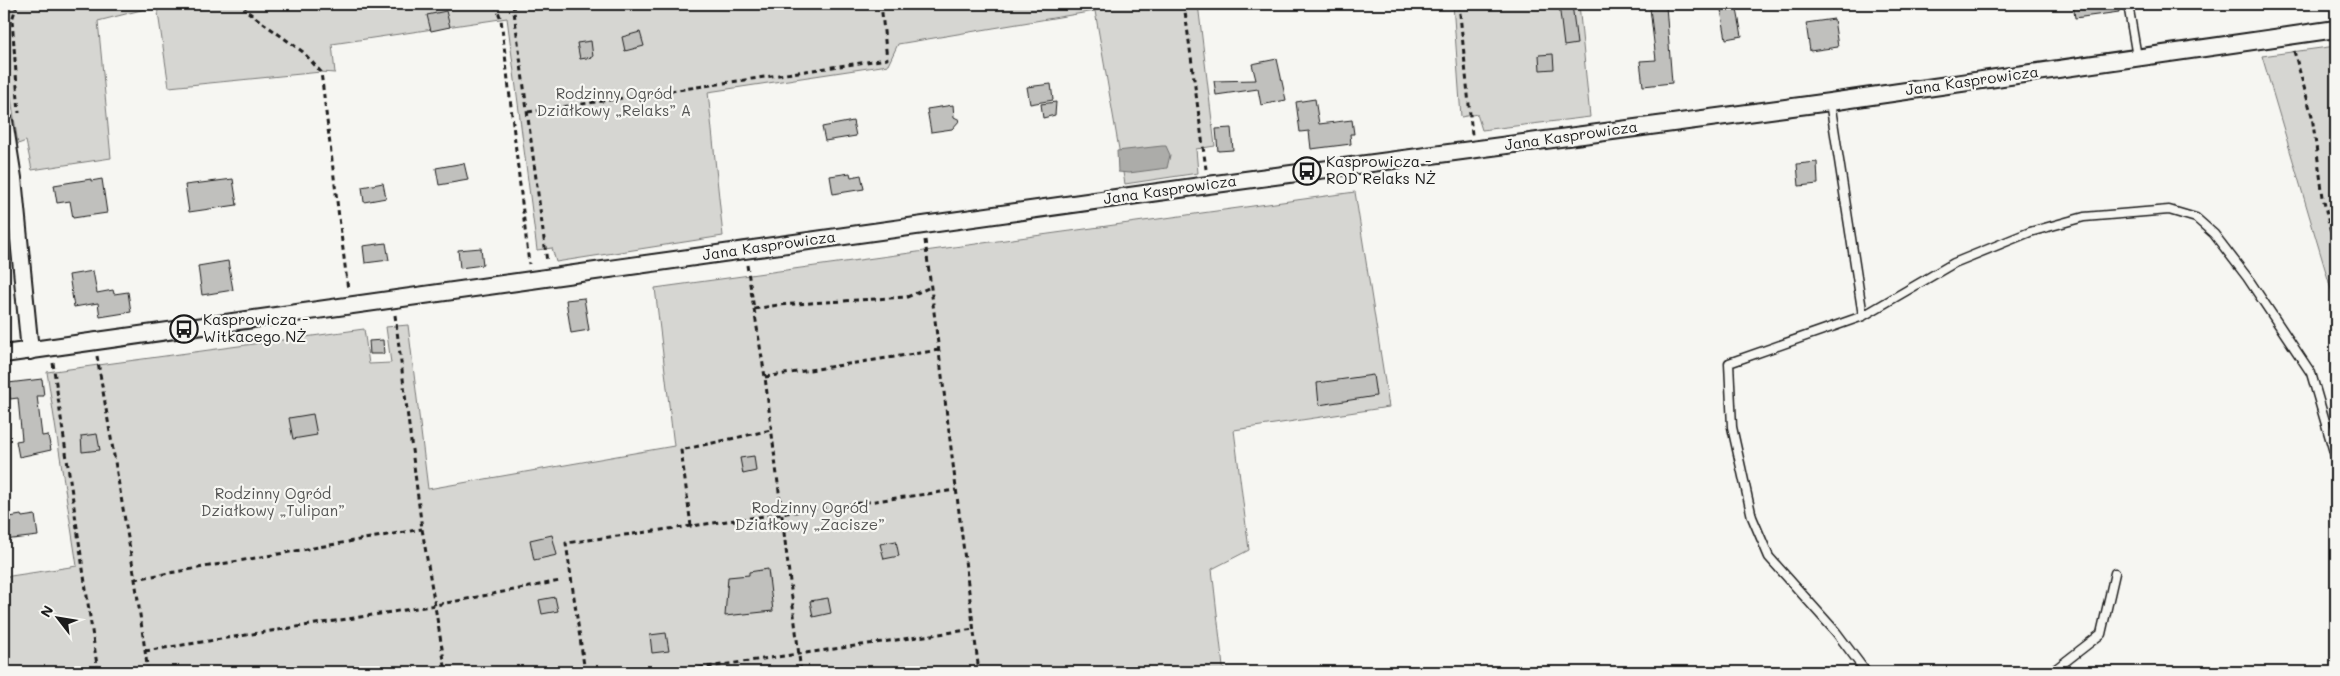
<svg xmlns="http://www.w3.org/2000/svg" width="2340" height="676" font-family="Mali,sans-serif">
	<style>
		.green { fill: #d6d6d2; stroke: #797977 }
		.water { fill: #acaca9; stroke: #727271 }
		.building { fill: #c0c0bd; stroke: #1c1c1c }
		.lines { fill: none; stroke-linecap: round; stroke-linejoin: round }
		.lane-casing { stroke: #1c1c1c; stroke-width: 11 }
		.street-casing { stroke: #1c1c1c; stroke-width: 20 }
		.path { stroke: #1c1c1c; stroke-width: 3; stroke-dasharray: 5 4; stroke-linecap: butt }
		.lane { stroke: #f6f6f2; stroke-width: 8 }
		.street { stroke: #f6f6f2; stroke-width: 16 }
		.labels { text-anchor: middle; stroke-width: 4.5; stroke-linejoin: round; paint-order: stroke }
		.street-label { font-size: 15px; fill: #1c1c1c; stroke: #f6f6f2 }
		.park-label { font-size: 15px; fill: #545453; stroke: #f6f6f2 }
		.poi-label { font-size: 15px; fill: #1c1c1c; stroke: #f6f6f2; text-anchor: start }
	</style>
	<rect width="100%" height="100%" fill="#f6f6f2"/>
	<filter id="ink" filterUnits="userSpaceOnUse"><feTurbulence type="fractalNoise" baseFrequency=".02" numOctaves="2"/><feDisplacementMap in="SourceGraphic" scale="10" xChannelSelector="R" yChannelSelector="G"/><feConvolveMatrix kernelMatrix="1 2 1 2 8 2 1 2 1" color-interpolation-filters="sRGB"/></filter>
	<g filter="url(#ink)">
		<!-- green -->
		<path class="green" d="M4 4H1198L1215 146 1196 149 1198 173 1125 184 1095 11 898 44 888 65 708 92 723 236 556 262 552 248 537 250 507 18 332 44 335 73 321 72 169 87 157 6 98 21 111 158 32 170 26 141 18 144 4 52Z
			M1453 4H1579L1590 117 1482 130 1477 114 1461 117Z
			M2336 46V306L2262 56Z
			M1355 192 1389 407 1234 430 1249 550 1212 569 1223 667 1226 672H4V577L77 566 47 372 364 329 369 364 391 363 386 327 408 325 428 489 674 446 655 288Z"/>
		<!-- water -->
		<path class="water" d="M1162 146H1166L1170 155 1167 168 1129 173 1118 172 1117 151Z"/>
		<!-- building -->
		<path class="building" d="M1559 4H1572L1577 44 1564 46Z
			M1720 4H1736L1742 36 1726 39Z
			M2073 4H2118L2119 12 2075 18Z
			M1666 6 1672 83 1643 86 1640 61 1656 60 1650 8Z
			M446 11 450 27 431 31 427 15Z
			M1834 19 1838 47 1810 51 1806 23Z
			M640 32 644 46 625 51 622 37Z
			M591 41 593 57 580 59 577 43Z
			M1553 54 1554 69 1540 70 1539 55Z
			M1277 59 1286 100 1261 105 1258 89 1216 95 1214 81 1256 80 1252 64Z
			M1051 84 1053 100 1030 104 1027 87Z
			M1315 99 1319 124 1352 120 1354 134H1350L1351 144 1311 149 1309 131 1300 132 1296 102Z
			M1056 102 1055 115 1043 118 1041 104Z
			M953 105 954 117 960 120 952 129 931 132 927 109Z
			M853 121 856 136 825 141 822 127Z
			M1231 128 1233 150 1218 151 1216 129Z
			M1817 162 1818 184 1799 186 1797 164Z
			M464 163 468 180 439 185 436 168Z
			M850 173 851 177 861 175 864 189 833 194 830 176Z
			M91 179V181L102 179 107 213 73 218 70 201 57 203 54 185Z
			M233 179 237 205 189 212 185 185Z
			M383 183 386 198 364 202 362 187Z
			M386 243 389 260 365 263 363 246Z
			M481 248 483 265 460 268 458 250Z
			M228 261 233 290 202 295 198 266Z
			M93 271 97 293 113 290 114 294 128 292 131 312 100 317 98 303 74 307 69 275Z
			M584 298 589 330 571 333 566 300Z
			M383 340 384 354H370L369 341Z
			M1373 375 1376 396 1319 405 1317 383Z
			M42 379 44 396H37L42 436 48 435 51 450 19 457 16 441 22 440 18 398 10 399 8 383Z
			M313 414 317 435 293 439 289 418Z
			M97 434 100 450 82 452 81 436Z
			M754 456 756 471 743 474 740 458Z
			M21 515 22 517 35 515 38 536 4 540V518Z
			M552 535 557 555 534 560 530 540Z
			M896 541 899 556 884 559 880 544Z
			M768 569 773 611 725 616 728 577 749 575V572Z
			M555 597 558 611 542 614 539 600Z
			M828 598 831 613 813 617 810 601Z
			M666 633 669 651 652 653 650 635Z"/>
		<g class="lines">
			<!-- lane casing -->
			<g class="lane-casing">
				<path id="lane" d="M2128 4 2137 57
					M1830 102 1863 316 1954 263 2030 232 2084 217 2169 210 2196 218 2214 234 2247 277 2311 373 2336 459
					M1863 316 1729 363 1732 427 1752 517 1769 557 1836 632 1866 672
					M2052 672 2101 634 2115 573"/>
			</g>
			<!-- street casing -->
			<g class="street-casing">
				<path id="street" d="M4 121 13 178 30 351
					M4 354 1208 185 1830 102 2336 29"/>
			</g>
			<!-- path -->
			<path class="path" d="M17 4 12 20 19 113
				M244 4 248 12 303 52 321 72 348 290
				M495 4 501 19 529 264
				M513 4 547 262
				M1184 4 1206 169
				M1459 4 1472 135
				M2294 51 2312 116 2323 197 2336 256
				M528 112 887 59 881 4
				M925 240 979 672
				M747 265 754 309 778 305 907 297 931 287
				M754 309 765 377 801 672
				M395 315 422 529 446 672
				M97 356 135 579 148 672
				M53 363 98 672
				M765 377 939 350
				M691 526 681 450 771 430
				M135 579 422 529
				M145 651 436 605 560 581
				M585 672 566 543 956 490
				M672 672 974 629"/>
			<!-- lane -->
			<use href="#lane" class="lane"/>
			<!-- street -->
			<use href="#street" class="street"/>
		</g>
	</g>
	<!-- icons -->
	<defs>
		<g id="bus-ring" transform="scale(1.4375)"><circle r="9.5" fill="#f6f6f2" stroke="#1c1c1c" stroke-width="1.5"/><path d="M-5-6H5V4H4V6H2V4H-2V6H-4V4H-5ZM-3.5-4V0h7V-4ZM-3.5 1.2v1.5H-2V1.2ZM2 1.2v1.5H3.5V1.2Z" fill="#1c1c1c"/></g>
	</defs>
	<g fill-rule="evenodd">
		<use href="#bus-ring" x="1307" y="171"/>
		<use href="#bus-ring" x="184" y="329"/>
	</g>
	<g class="labels">
		<!-- street labels -->
		<g class="street-label">
			<text transform="translate(1972 81) rotate(-8)" y="5">Jana Kasprowicza</text>
			<text transform="translate(1571 136) rotate(-8)" y="5">Jana Kasprowicza</text>
			<text transform="translate(1170 190) rotate(-8)" y="5">Jana Kasprowicza</text>
			<text transform="translate(769 246) rotate(-8)" y="5">Jana Kasprowicza</text>
		</g>
		<!-- park labels -->
		<g class="park-label">
			<text x="614" y="99">Rodzinny Ogród<tspan x="614" dy="17">Działkowy „Relaks” A</tspan></text>
			<text x="273" y="499">Rodzinny Ogród<tspan x="273" dy="17">Działkowy „Tulipan”</tspan></text>
			<text x="810" y="513">Rodzinny Ogród<tspan x="810" dy="17">Działkowy „Zacisze”</tspan></text>
		</g>
		<!-- poi labels -->
		<g class="poi-label">
			<text x="1326" y="167">Kasprowicza -<tspan x="1326" dy="17">ROD Relaks NŻ</tspan></text>
			<text x="203" y="325">Kasprowicza -<tspan x="203" dy="17">Witkacego NŻ</tspan></text>
		</g>
	</g>
	<!-- margin -->
	<rect width="2340" height="676" fill="none" stroke="#f6f6f2" stroke-width="20"/>
	<rect x="10" y="10" width="2320" height="656" fill="none" stroke="#1c1c1c" stroke-width="2" filter="url(#ink)"/>
	<!-- north arrow -->
	<g transform="translate(58 618) rotate(301)" stroke="#f6f6f2" stroke-width="4" paint-order="stroke">
	<path d="M0-4L9 19L0 12L-9 19Z" fill="#1c1c1c"/>
	<text y="-8" font-size="14" font-weight="bold" text-anchor="middle" fill="#1c1c1c">N</text>
	</g>
</svg>
